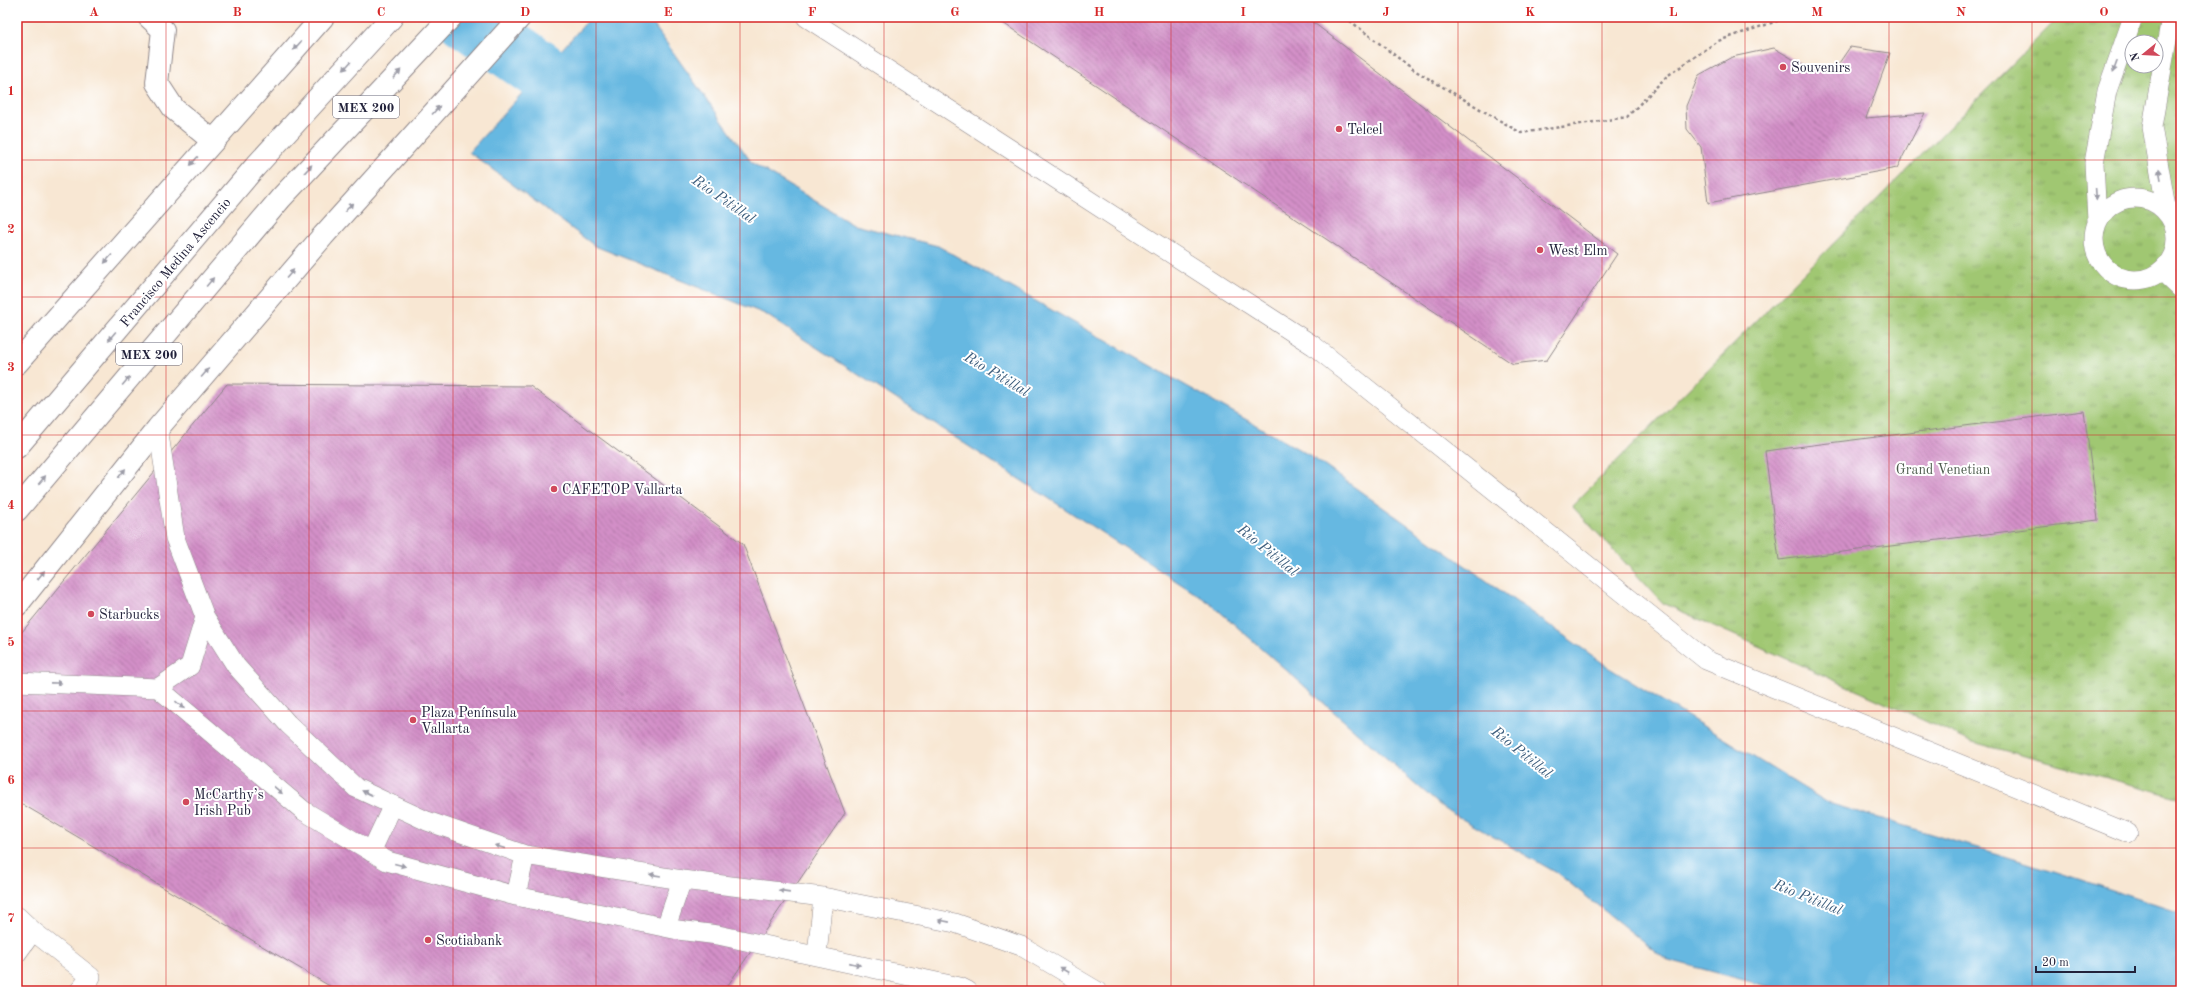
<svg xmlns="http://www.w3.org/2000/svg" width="2198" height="1008" font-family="'Old Standard TT',serif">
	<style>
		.grass { fill: url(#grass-tufts); stroke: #617456; fill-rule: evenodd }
		.water { fill: #66b8e1; stroke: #446d8e }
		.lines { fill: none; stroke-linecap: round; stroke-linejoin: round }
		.river { stroke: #66b8e1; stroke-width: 59 }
		.building { fill: url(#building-back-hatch) }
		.lane-casing { stroke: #8d8487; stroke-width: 20 }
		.street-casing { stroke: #8d8487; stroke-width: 24 }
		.secondary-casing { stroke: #8d8487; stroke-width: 24 }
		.highway-casing { stroke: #8d8487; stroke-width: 24 }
		.path { stroke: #8d8487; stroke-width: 2.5; stroke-dasharray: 3 3; stroke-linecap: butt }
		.lane { stroke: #fff; stroke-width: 19 }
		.street { stroke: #fff; stroke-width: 22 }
		.secondary { stroke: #fff; stroke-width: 22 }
		.highway { stroke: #fff; stroke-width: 22 }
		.oneway { fill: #9c9ca7 }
		.grid { fill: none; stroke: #d62828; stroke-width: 1; stroke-opacity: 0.55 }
		.poi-dot { fill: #d1495b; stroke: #fff; stroke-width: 1.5 }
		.labels { text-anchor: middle; stroke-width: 4; stroke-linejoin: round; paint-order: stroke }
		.shield { fill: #fff; stroke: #646476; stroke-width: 1 }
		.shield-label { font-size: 13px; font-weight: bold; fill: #22223b }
		.poi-label { font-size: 14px; fill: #22223b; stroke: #fff; text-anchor: start }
		.street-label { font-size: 14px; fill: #22223b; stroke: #fff }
		.park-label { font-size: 14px; fill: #4e5c4e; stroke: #fff }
		.water-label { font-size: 15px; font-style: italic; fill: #3d5e7d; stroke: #fff }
		.neatline { fill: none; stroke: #d62828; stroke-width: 1.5 }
		.grid-label { font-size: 13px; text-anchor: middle; font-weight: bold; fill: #d62828 }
	</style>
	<defs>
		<pattern id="grass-tufts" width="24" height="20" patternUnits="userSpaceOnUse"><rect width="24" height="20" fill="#a0c772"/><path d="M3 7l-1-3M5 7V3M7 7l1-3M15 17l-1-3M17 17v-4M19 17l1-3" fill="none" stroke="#82a15f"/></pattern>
		<pattern id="building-back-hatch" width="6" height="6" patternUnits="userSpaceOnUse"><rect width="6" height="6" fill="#d38fc7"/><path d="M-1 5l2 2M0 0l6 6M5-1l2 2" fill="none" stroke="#ab74a3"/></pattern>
	</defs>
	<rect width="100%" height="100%" fill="#fff"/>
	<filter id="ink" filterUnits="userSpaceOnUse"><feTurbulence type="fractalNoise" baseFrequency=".025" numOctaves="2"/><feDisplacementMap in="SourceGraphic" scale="8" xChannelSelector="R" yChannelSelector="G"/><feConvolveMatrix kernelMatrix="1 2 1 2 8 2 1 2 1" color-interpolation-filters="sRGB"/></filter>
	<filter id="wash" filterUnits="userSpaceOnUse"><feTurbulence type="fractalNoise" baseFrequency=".012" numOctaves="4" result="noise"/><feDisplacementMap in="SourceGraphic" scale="16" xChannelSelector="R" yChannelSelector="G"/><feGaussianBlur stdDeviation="0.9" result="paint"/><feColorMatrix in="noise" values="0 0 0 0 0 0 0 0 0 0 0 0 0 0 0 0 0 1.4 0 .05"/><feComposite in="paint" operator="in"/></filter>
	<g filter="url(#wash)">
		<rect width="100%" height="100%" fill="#f8e7d3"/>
		<!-- grass -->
		<path class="grass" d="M2059 17H2181V798L1969 741 1663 603 1572 506ZM2132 42H2156V66H2132Z"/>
		<!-- water -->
		<path class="water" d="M591 17H648L752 163 855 225 938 246 1309 455 1614 671 1828 803 2054 871 2181 913V991H1785L1665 959 1557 873 1443 808 1210 603 765 314 595 246 469 152Z"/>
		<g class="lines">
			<!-- river -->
			<path class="river" d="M464 17 608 118"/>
		</g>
		<g id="blocks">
			<!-- building -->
			<path class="building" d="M994 17H1306L1617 254 1547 360 1513 364Z
				M1850 47 1890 53 1866 118 1925 113 1897 168 1708 203 1701 147 1687 129 1686 106 1699 75 1732 57 1774 48 1813 71 1835 69Z
				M227 384 530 386 743 544 845 813 724 991H338L17 801V638Z
				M2084 411 2098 520 1779 560 1765 451Z"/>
		</g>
	</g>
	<g filter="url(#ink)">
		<use href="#blocks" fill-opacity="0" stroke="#8d8487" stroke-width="1"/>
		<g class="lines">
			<!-- lane casing -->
			<g class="lane-casing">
				<path id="lane" d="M806 17 1314 346 1706 660 2128 833
					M2094 239a41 41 0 1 1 82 0a41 41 0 1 1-82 0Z
					M2167 213 2152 127 2171 17
					M2097 221 2094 163 2107 91 2133 17
					M2162 271 2181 289
					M158 428 175 538 205 617 236 666 288 724 356 788 427 821 525 855 682 880 823 897 955 923 1021 946 1097 991
					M17 682 158 688 304 811 387 861 516 896 678 930 718 935 960 987 968 991
					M158 688 190 666 205 617
					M371 852 393 805
					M516 896 525 855
					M17 916 33 931
					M666 927 682 880
					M17 953 33 931 91 977 79 991
					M817 955 823 897"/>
			</g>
			<!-- street casing -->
			<g class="street-casing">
				<path id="street" d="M149 17 163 30 157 83 174 109 213 141"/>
			</g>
			<!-- secondary casing -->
			<g class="secondary-casing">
				<path id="secondary" d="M17 363 323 17
					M17 605 158 428 323 236 520 17"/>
			</g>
			<!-- highway casing -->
			<g class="highway-casing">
				<path id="highway" d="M17 447 255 167 392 17
					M17 510 281 198 451 17"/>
			</g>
			<!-- path -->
			<path class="path" d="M1345 17 1414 70 1521 133 1627 117 1667 76 1718 41 1789 17"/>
			<!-- lane -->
			<use href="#lane" class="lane"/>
			<!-- street -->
			<use href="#street" class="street"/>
			<!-- secondary -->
			<use href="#secondary" class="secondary"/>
			<!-- highway -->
			<use href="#highway" class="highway"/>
		</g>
		<!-- one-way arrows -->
		<defs><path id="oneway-solid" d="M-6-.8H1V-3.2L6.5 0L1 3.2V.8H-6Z"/></defs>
		<g class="oneway">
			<use href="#oneway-solid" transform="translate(297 46) rotate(132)"/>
			<use href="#oneway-solid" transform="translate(347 66) rotate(132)"/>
			<use href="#oneway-solid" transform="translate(2115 67) rotate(110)"/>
			<use href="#oneway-solid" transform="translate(397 74) rotate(-47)"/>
			<use href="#oneway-solid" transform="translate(436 110) rotate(-48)"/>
			<use href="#oneway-solid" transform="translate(194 161) rotate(131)"/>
			<use href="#oneway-solid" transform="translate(308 169) rotate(-47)"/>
			<use href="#oneway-solid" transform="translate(2160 174) rotate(-100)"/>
			<use href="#oneway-solid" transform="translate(2096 194) rotate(86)"/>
			<use href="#oneway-solid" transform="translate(349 207) rotate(-48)"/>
			<use href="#oneway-solid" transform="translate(108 259) rotate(131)"/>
			<use href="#oneway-solid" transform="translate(290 274) rotate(-49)"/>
			<use href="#oneway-solid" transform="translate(210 282) rotate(-50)"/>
			<use href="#oneway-solid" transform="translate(112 336) rotate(130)"/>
			<use href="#oneway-solid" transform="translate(205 373) rotate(-49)"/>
			<use href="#oneway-solid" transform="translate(126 381) rotate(-50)"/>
			<use href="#oneway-solid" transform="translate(122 473) rotate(-51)"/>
			<use href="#oneway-solid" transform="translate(42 480) rotate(-50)"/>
			<use href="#oneway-solid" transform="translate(41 575) rotate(-51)"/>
			<use href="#oneway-solid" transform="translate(56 683) rotate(1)"/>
			<use href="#oneway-solid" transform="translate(180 705) rotate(40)"/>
			<use href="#oneway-solid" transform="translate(278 790) rotate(41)"/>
			<use href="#oneway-solid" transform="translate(367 793) rotate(-155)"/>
			<use href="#oneway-solid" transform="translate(500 847) rotate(-163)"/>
			<use href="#oneway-solid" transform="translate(400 865) rotate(15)"/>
			<use href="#oneway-solid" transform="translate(655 875) rotate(-171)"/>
			<use href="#oneway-solid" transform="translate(784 891) rotate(-172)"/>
			<use href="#oneway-solid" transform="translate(944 921) rotate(-169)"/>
			<use href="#oneway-solid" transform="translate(855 964) rotate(13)"/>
			<use href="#oneway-solid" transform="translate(1064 970) rotate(-150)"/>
		</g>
	</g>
	<!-- grid -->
	<path class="grid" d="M166 17V991M309 17V991M453 17V991M596 17V991M740 17V991M884 17V991M1027 17V991M1171 17V991M1314 17V991M1458 17V991M1602 17V991M1745 17V991M1889 17V991M2032 17V991M17 160H2181M17 297H2181M17 435H2181M17 573H2181M17 711H2181M17 848H2181"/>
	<!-- markers -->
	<g class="poi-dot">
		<circle cx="1783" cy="67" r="4"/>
		<circle cx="1339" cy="129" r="4"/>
		<circle cx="1540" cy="250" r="4"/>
		<circle cx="554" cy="489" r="4"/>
		<circle cx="91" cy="614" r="4"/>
		<circle cx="413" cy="720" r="4"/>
		<circle cx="186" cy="802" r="4"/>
		<circle cx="428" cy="940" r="4"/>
	</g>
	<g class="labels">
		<!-- shield labels -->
		<g class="shield">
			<rect x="333" y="96" width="66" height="22" rx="3"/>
			<rect x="116" y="343" width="66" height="22" rx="3"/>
		</g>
		<g class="shield-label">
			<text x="366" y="112">MEX 200</text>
			<text x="149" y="359">MEX 200</text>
		</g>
		<!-- poi labels -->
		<g class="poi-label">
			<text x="1791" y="72">Souvenirs</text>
			<text x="1347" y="134">Telcel</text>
			<text x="1548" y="255">West Elm</text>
			<text x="562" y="494">CAFETOP Vallarta</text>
			<text x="99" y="619">Starbucks</text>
			<text x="421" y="717">Plaza Península<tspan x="421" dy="16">Vallarta</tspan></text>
			<text x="194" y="799">McCarthy’s<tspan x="194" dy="16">Irish Pub</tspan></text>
			<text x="436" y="945">Scotiabank</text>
		</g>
		<!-- street labels -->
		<g class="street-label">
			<text transform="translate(175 262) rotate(-50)" y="5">Francisco Medina Ascencio</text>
		</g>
		<!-- park labels -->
		<g class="park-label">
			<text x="1943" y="474">Grand Venetian</text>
		</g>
		<!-- water labels -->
		<g class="water-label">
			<text transform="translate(724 199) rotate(35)" y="5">Rio Pitillal</text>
			<text transform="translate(997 374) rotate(31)" y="5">Rio Pitillal</text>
			<text transform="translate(1268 550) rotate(39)" y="5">Rio Pitillal</text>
			<text transform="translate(1522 752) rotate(39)" y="5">Rio Pitillal</text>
			<text transform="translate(1808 897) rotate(22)" y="5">Rio Pitillal</text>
		</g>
	</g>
	<!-- margin -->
	<rect width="2198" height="1008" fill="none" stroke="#fff" stroke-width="44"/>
	<!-- north arrow -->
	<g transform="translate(2144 54) rotate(252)"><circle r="19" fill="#ffffff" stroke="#a7a7b1"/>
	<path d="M0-3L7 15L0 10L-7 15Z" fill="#d1495b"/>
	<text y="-6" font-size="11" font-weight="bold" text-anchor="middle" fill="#22223b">N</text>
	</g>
	<!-- scale -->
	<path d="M2036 966v6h99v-6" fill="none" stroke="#22223b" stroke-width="2"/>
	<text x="2042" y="966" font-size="12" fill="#22223b" stroke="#ffffff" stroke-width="3" paint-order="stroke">20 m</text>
	<rect x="22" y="22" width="2154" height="964" class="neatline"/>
	<g class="grid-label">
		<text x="94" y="16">A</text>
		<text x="237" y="16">B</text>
		<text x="381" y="16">C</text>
		<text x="525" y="16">D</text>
		<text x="668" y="16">E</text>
		<text x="812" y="16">F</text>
		<text x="955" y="16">G</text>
		<text x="1099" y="16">H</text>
		<text x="1243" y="16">I</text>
		<text x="1386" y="16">J</text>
		<text x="1530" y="16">K</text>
		<text x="1673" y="16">L</text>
		<text x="1817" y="16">M</text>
		<text x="1961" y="16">N</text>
		<text x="2104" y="16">O</text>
		<text x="11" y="95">1</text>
		<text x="11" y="233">2</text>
		<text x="11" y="371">3</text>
		<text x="11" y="509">4</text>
		<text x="11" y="646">5</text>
		<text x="11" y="784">6</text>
		<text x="11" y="922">7</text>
	</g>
</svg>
